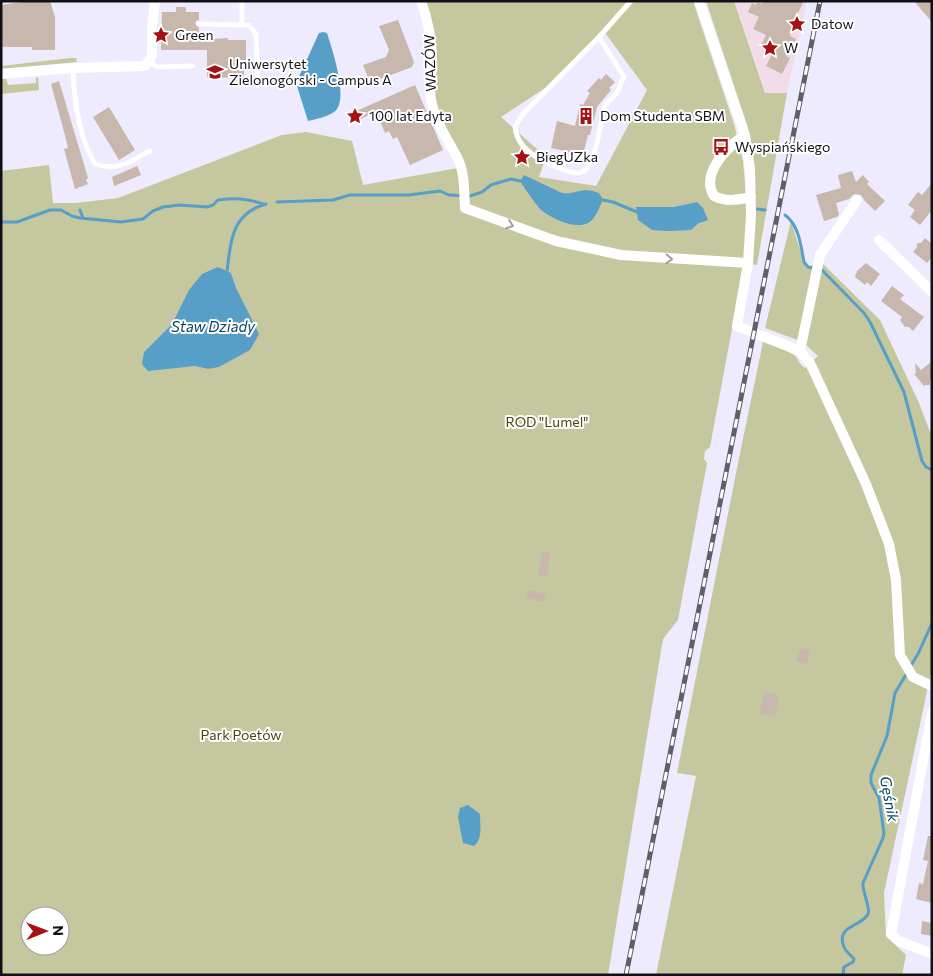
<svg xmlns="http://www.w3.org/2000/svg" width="933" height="976" font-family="Commissioner,sans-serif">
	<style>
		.industrial { fill: #f2dcea }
		.green { fill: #c5c89e; fill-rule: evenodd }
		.water { fill: #579fc7 }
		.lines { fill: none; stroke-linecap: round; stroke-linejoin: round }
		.stream { stroke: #579fc7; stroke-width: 3 }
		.building { fill: #c8b7ad }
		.service { stroke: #fff; stroke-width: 5 }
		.minor { stroke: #fff; stroke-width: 10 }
		.rail-casing { stroke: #605f69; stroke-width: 5 }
		.rail { stroke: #fff; stroke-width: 3; stroke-dasharray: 9; stroke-linecap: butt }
		.oneway { stroke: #a09fa2 }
		.labels { text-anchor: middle; stroke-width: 4; stroke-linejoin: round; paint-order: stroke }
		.poi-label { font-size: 14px; fill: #111016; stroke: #fff; text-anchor: start }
		.street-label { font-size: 14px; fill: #111016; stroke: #fff }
		.park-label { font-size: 14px; fill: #454711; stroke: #fff }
		.water-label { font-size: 15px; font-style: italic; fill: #064460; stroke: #fff }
	</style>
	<rect width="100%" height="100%" fill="#edebfd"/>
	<!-- industrial -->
	<path class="industrial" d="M734 1H807L787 93 766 94Z"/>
	<!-- green -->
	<path class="green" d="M422 1H693L734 124 743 161 748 217 745 259 710 447 705 451 704 459 707 463 678 620 663 639 608 975H1V171L49 165 53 203H76L118 198 282 135 306 132 352 141 363 185 458 168 430 97 429 19ZM603 30 647 90 596 186 539 177 546 157 501 117 545 88ZM697 202 699 223 691 230H652L637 207H673ZM231 273 237 290 208 369 144 352 172 324ZM30 916H60V946H30Z
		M706 1H734L765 93H787L757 265 750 264 748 128Z
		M70 58H76L77 62 1 69V66Z
		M38 77 39 90 1 94V79L6 78 8 85 36 83V78Z
		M791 221 806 268 821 262 880 320 919 403 930 432 932 430V668L884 893 886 936 906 955 902 975H656L696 776 677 773 738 463 763 342C773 346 786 349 794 355 799 359 799 365 805 368L818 356 803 342 765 328Z"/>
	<!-- water -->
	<path class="water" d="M323 32 327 33C332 49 350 101 334 112 327 117 316 119 308 121L296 83 319 33Z
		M524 175 562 193C577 195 580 186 599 193L603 200C599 207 596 219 588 223 575 230 551 218 541 210 537 206 523 186 520 181Z
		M697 202 703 208 708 220 699 223 691 230 668 231 652 230 638 220 636 207H673Z
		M218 267 231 273 237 290 259 334 250 350 219 367 208 369 195 366 148 371 142 364 144 352 172 324 189 290 202 274Z
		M468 805 480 814C480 826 483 838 474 846L463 843 458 817 460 808Z"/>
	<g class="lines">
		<!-- stream -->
		<path class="stream" d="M603 200 613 202 637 212
			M277 202 333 200 350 195H409L440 191 449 195 470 196 482 192 491 185 511 179 520 181
			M757 209 765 210
			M80 210 83 218
			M785 215C799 225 801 246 804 262L808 267 822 270 864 313 870 322 904 392 922 461 926 467 932 470
			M1 222H17L50 210H61L72 216 80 218 121 222 143 219 153 211 163 207 179 205 207 207 213 205 218 200C235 198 246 198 263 204
			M227 271C231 241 231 214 266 204
			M910 667 918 654 932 623
			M843 975 844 967 853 962 854 959C851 955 845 951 844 947 835 925 862 927 868 914 871 908 862 892 863 883L883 838 884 833 879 798 871 783V775L887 736 895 693 907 673"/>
	</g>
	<!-- building -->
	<path class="building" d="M29 1H50L55 17V50H32V47H1V5Z
		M763 1H804L796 17 800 19 790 36 796 39 786 56 790 58 782 74 766 66 772 54 760 47 766 35 753 29 759 17 748 12 752 3 756 5 757 2 762 4Z
		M914 1H932V22Z
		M176 7H186V12H199V20L196 21 195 24 199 28V40L228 38V40H246V68H244V78L207 77V50H161L162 12H176Z
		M398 20 414 62 412 67 370 83 363 65 386 57 389 50 379 26Z
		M606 74 615 82 609 88 611 90 597 107 590 135H588L583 155 551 148 557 121 575 126 580 104 583 105 590 93 587 91 599 78 601 80Z
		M59 81 88 178 86 180 88 184 75 189 64 149 68 148 66 139 51 84Z
		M415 85 443 150 410 165 397 137 393 139 389 131 385 133 376 112 358 120 354 112Z
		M109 107 135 150 119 160 93 117Z
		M137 166 141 175 114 186 112 177Z
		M852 171 856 182 863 175 869 182 867 184 885 201 875 211 864 200 861 195 854 194 849 199 836 203 839 214 837 217 824 221 816 195 841 188 838 175Z
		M932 183V210L920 225 910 217 915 210 908 205 918 192 922 195Z
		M925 238 932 244V257L927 263 913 252 917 247V243H921Z
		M866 263 880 274 871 286 867 282 865 285 855 277 857 271Z
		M892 286 904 295 900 299 924 317 913 331 909 327H905L900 320 902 317 881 301Z
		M932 361V380L930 381V385H926L924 386 914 374 916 373 915 363 921 370Z
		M542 551 550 552 547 576 538 575Z
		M527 590 546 594 545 602 526 598Z
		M800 648 810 650 807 664 796 661Z
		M764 692 779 696 775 716 760 713Z
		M928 836H932V903L916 899 919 883 923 884 928 861 923 860Z
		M922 921 932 923V936L921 934Z"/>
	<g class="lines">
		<!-- service -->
		<path class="service" d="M242 1V25H249L256 34 258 86
			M199 24 242 25
			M599 37 624 77C621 82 619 89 616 94 612 99 606 102 604 109 600 123 596 172 578 173 569 174 550 164 542 160 528 153 516 142 515 126L524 113 599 37 631 1
			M149 62 157 67 193 66
			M73 68C74 100 78 136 95 164 119 172 130 161 150 151"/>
		<!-- minor -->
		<path class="minor" d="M421 1C429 22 432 43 432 65 431 76 429 89 431 100 435 121 448 140 458 159 465 174 464 192 465 208L556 241 621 255 748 263
			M699 1 745 135 750 169 751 215 748 263 737 326 800 351 810 363 866 484 889 544 896 580 900 655 913 677 932 686
			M1 74 73 68 145 66 152 56V27L155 1
			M745 135C727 147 700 174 714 196 726 202 737 200 751 197
			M879 240 932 292
			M800 351 820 255 857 200
			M932 712 891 934 899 941 932 954"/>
		<!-- rail casing -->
		<g class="rail-casing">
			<path id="rail" d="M626 975 820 1"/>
		</g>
		<!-- rail -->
		<use href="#rail" class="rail"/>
	</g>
	<!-- one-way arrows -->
	<defs><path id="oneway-chevron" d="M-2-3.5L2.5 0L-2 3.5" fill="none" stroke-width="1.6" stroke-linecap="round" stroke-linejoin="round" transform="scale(1.25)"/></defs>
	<g class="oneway">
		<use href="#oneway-chevron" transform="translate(510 225) rotate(20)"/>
		<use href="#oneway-chevron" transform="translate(669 259) rotate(3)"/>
	</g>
	<!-- icons -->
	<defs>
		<g id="sight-bare" transform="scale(1.35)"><path d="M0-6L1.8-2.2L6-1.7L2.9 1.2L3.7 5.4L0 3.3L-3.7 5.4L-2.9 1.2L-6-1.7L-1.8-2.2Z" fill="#a61113" stroke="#fff" stroke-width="2.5" paint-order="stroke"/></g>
		<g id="university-bare" transform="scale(1.35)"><path d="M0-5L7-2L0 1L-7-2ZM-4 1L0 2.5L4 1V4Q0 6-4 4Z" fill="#a61113" stroke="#fff" stroke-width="2.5" paint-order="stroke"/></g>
		<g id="building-bare" transform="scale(1.35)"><path d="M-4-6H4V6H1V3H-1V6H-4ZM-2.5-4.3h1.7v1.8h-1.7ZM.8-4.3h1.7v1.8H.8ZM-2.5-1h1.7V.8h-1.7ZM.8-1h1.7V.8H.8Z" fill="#a61113" stroke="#fff" stroke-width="2.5" paint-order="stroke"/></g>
		<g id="bus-bare" transform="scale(1.35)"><path d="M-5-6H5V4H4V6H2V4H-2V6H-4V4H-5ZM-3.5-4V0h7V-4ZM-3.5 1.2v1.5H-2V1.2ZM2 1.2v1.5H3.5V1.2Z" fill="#a61113" stroke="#fff" stroke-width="2.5" paint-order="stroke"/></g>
	</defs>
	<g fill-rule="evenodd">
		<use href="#sight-bare" x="797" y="24"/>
		<use href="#sight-bare" x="161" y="35"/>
		<use href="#sight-bare" x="770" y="48"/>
		<use href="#university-bare" x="215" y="72"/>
		<use href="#sight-bare" x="355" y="116"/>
		<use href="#building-bare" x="586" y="116"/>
		<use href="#bus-bare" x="721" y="147"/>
		<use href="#sight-bare" x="522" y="157"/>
	</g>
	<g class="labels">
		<!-- poi labels -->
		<g class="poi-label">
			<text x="811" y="29">Datow</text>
			<text x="175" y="40">Green</text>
			<text x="784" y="53">W</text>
			<text x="229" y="69">Uniwersytet<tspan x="229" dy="16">Zielonogórski - Campus A</tspan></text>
			<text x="369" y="121">100 lat Edyta</text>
			<text x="600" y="121">Dom Studenta SBM</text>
			<text x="735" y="152">Wyspiańskiego</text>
			<text x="536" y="162">BiegUZka</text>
		</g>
		<!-- street labels -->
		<g class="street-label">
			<text transform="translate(430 63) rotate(-92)" y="5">WAZÓW</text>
		</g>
		<!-- park labels -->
		<g class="park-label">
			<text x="547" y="427">ROD "Lumel"</text>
			<text x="241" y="740">Park Poetów</text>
		</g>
		<!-- water labels -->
		<g class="water-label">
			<text x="213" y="332">Staw Dziady</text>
			<text transform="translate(889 799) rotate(79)" y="5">Gęśnik</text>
		</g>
	</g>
	<!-- border -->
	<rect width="933" height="976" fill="none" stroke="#111016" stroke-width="5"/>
	<!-- north arrow -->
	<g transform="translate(45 931) rotate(89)"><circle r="24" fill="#ffffff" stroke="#a09fa2"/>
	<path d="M0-4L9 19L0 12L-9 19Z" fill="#a61113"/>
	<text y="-8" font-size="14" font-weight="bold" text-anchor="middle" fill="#111016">N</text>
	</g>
</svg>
